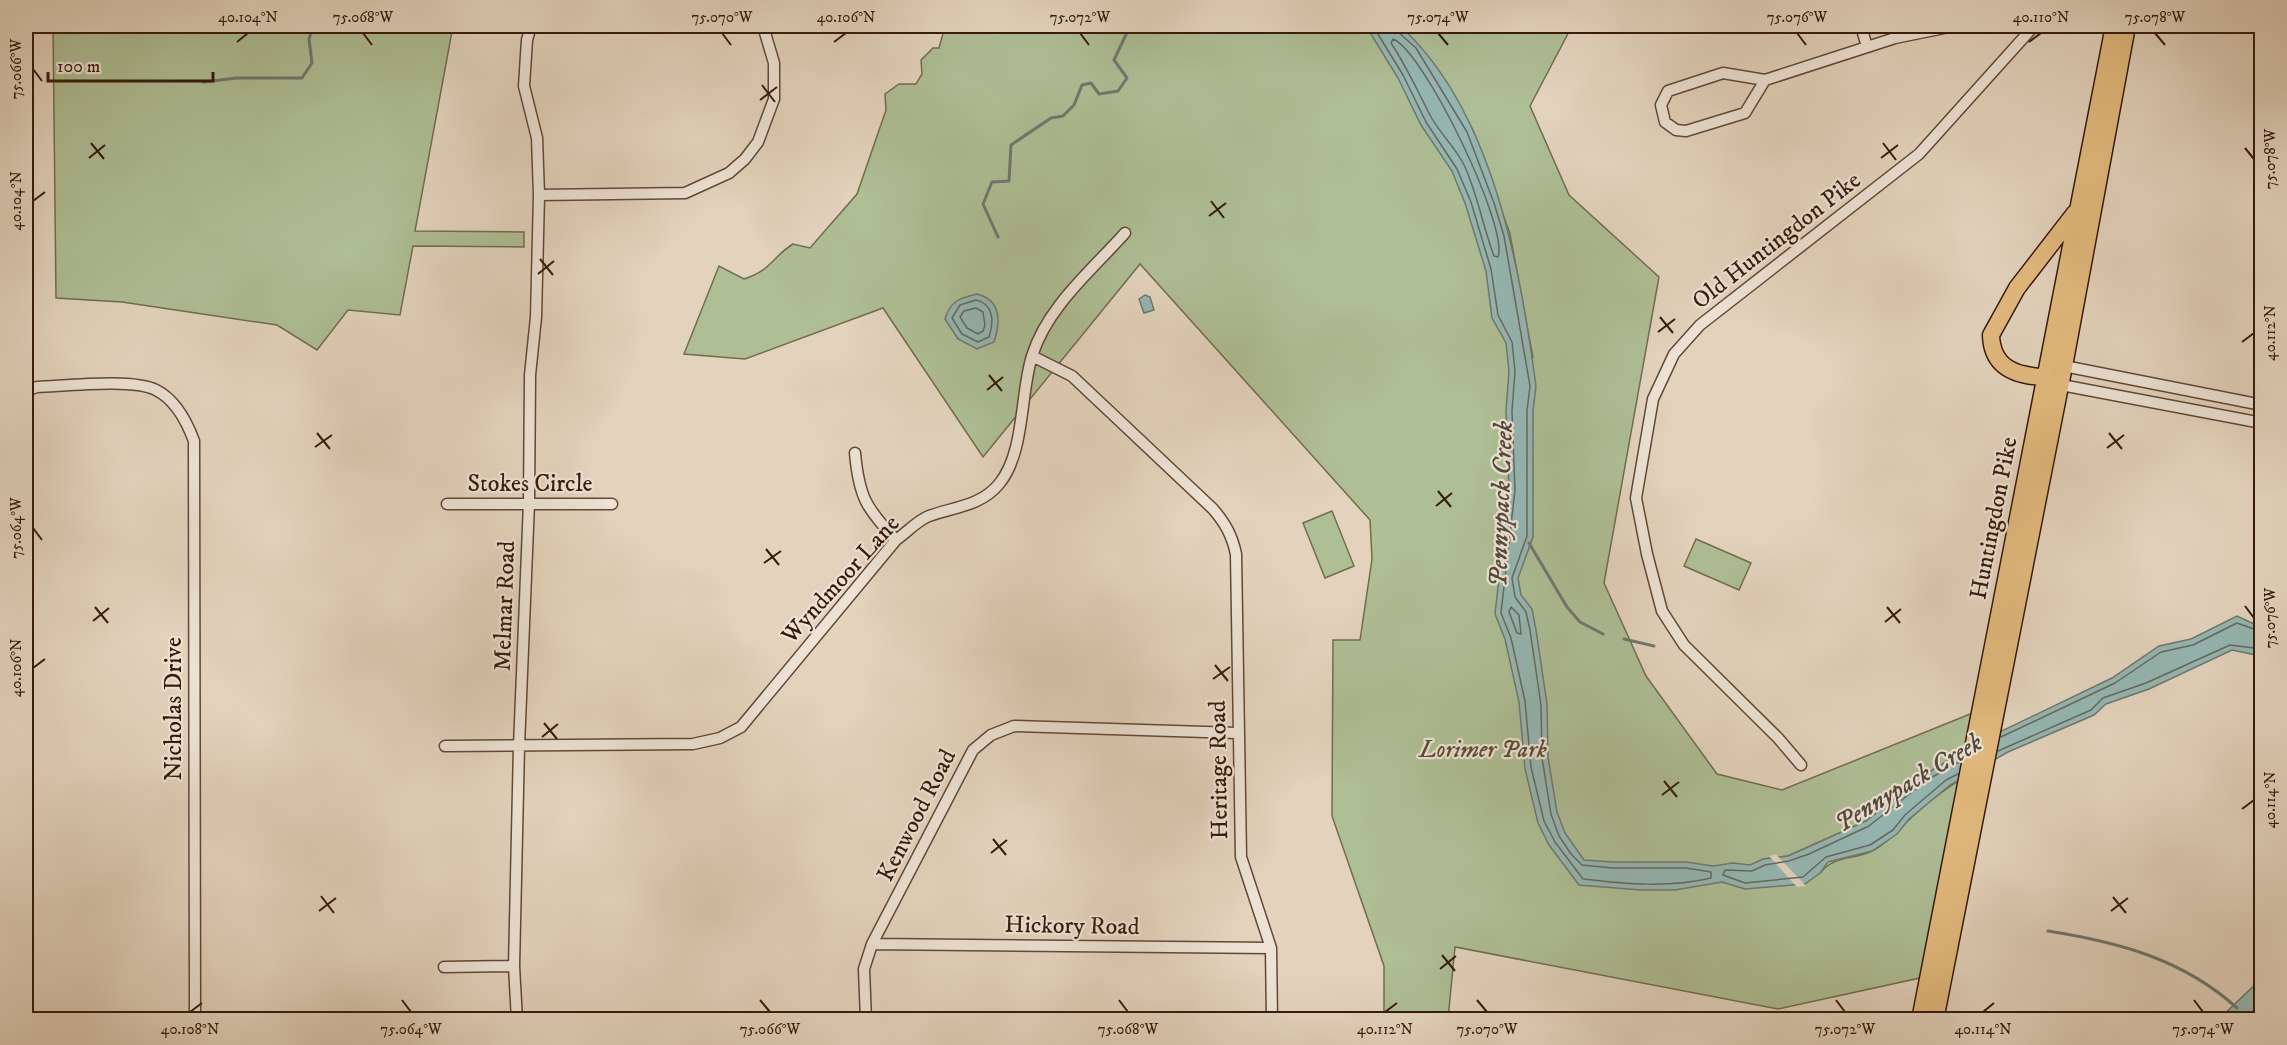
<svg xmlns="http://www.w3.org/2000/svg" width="2287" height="1045" font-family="'IM FELL DW Pica',serif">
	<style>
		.green { fill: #aebe95; stroke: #726c50; stroke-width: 1.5; fill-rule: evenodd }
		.water { fill: #95b7b3; stroke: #6f7870; stroke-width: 1.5 }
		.pier { fill: #e3d3bd }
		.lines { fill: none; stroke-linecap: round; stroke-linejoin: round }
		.shore { stroke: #666860; stroke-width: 1.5 }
		.stream { stroke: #6f7870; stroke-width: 3 }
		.street-casing { stroke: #614838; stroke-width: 13 }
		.primary-casing { stroke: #361a0c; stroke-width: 19 }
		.street { stroke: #ede2d4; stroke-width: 10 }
		.primary { stroke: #e2ba7e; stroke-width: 16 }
		.ticks { fill: none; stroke: #361a0c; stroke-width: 2 }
		.labels { text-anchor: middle; stroke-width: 4.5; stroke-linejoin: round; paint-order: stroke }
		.street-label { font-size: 24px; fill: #361a0c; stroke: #ede2d4 }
		.park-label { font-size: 24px; font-style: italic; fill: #5a4b35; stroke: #ede2d4 }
		.water-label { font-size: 26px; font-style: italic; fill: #52493e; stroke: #ede2d4 }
		.neatline { fill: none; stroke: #361a0c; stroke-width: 2 }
		.ticks-label { font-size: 15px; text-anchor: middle; fill: #361a0c }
	</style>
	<rect width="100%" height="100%" fill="#e3d3bd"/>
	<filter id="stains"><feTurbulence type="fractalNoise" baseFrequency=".00333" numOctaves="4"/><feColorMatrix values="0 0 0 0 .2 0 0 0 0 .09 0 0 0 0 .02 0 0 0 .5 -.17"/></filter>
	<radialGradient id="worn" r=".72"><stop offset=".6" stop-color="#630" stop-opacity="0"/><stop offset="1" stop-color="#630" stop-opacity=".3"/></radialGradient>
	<!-- green -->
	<path class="green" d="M53 26H453L415 231 524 232V247L413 246 400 315 348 310 317 350 277 325 122 302 56 298Z
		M945 26H1572L1530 106 1569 195 1659 277 1604 583 1646 676 1717 774 1782 790 1980 710 1973 746 1924 775 1866 821 1788 856 1763 859 1820 873C1835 854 1854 861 1874 850 1889 842 1899 829 1912 817 1929 801 1947 787 1968 775L1929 976 1778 1009 1455 947 1448 1019H1384V966L1332 816 1333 640H1360L1372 559 1370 520 1140 264 983 457 883 308 745 359 684 354 719 266 744 279C772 270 772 257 793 244L810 248 857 194 886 110 885 94 899 84H916L922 74 921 60 933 48H939ZM1459 106 1473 130 1510 234 1533 358Z
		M1332 511 1354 566 1325 578 1303 523Z
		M1696 539 1751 563 1739 590 1684 566Z"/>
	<!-- water -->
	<path class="water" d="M1366 26H1400C1493 110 1520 268 1536 386L1533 411V537L1518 578 1521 595 1532 609 1536 630 1547 704 1548 757 1557 812 1565 833 1584 860 1613 862H1686L1713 866 1733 863 1750 865 1763 859 1788 856 1866 821 1924 775 1981 741 2112 678 2159 646 2191 639 2237 616 2261 627V656L2232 650 2149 689 2106 704 2094 715 2008 752 1950 785 1909 819 1897 834 1872 851 1828 862 1820 873 1805 884 1745 889 1722 882 1675 890H1641L1579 885 1549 845 1538 823 1525 769 1519 702 1505 639 1495 614 1509 490 1506 411 1509 371 1506 343 1492 318 1486 271 1465 203 1452 171 1421 125 1398 78Z
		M977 294C1001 300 1001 321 994 342L977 349 958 339 945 319C950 301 960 298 977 294Z
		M1145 295 1150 297 1154 310 1144 313 1139 299Z
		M2261 979V1016L2257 1019H2219Z"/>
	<!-- pier -->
	<path class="pier" d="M1776 854 1806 886 1797 887 1769 856Z"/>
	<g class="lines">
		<!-- shore -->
		<path class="shore" d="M1373 26 1403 75 1426 122 1457 169 1471 202 1491 269 1498 315 1512 342 1515 371 1512 411 1515 490 1501 613 1511 638 1525 701 1531 767 1544 821 1555 842 1583 879C1625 884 1670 888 1711 878V872L1686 868H1613L1582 865 1571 854 1559 836 1551 814 1542 758 1541 705 1530 630 1526 612 1515 597 1512 578 1527 536V411L1530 386 1504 236 1494 203 1467 132 1416 48 1398 32 1397 26
			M1393 39C1424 51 1509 227 1498 257L1494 256C1483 227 1478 196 1465 167 1457 149 1441 135 1431 117 1418 92 1407 67 1391 43Z
			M976 300C994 304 994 322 989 337L978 342 962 334 952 318 960 305Z
			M976 308 983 312 985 325 983 331 978 334 967 328 960 317 964 311Z
			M1511 607 1519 615 1521 634 1517 633 1509 612Z
			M2001 737 2115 683 2161 652 2193 645 2237 623 2262 632
			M1998 751 2091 710 2103 698 2146 683 2230 645 2262 649
			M1958 774 1946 780 1905 815 1893 830 1870 845 1826 857 1803 877 1745 883 1723 875 1725 870 1752 871 1765 865 1789 861 1809 854 1869 826 1927 780 1961 761"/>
		<!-- stream -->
		<path class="stream" d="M203 82 237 78H302L312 63 309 39 313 26
			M998 237 983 204 992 182 1009 181 1011 145 1051 118 1063 116 1074 105 1082 85 1091 83 1099 94 1118 91 1127 78 1114 60 1130 26
			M1529 543 1567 607 1580 622 1603 634
			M1624 639 1654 646
			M2048 931C2118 942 2183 959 2237 1008"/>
		<!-- street casing -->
		<g class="street-casing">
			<path id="street" d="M1861 26 1867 47
				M1723 73 1765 80 1745 113 1686 131 1676 130 1665 122 1661 105 1668 91Z
				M1765 80 1895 38 1954 26
				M539 195 685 193 729 173 745 159 758 142 774 99V63L763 26
				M1032 356 1072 376 1213 509C1225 523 1232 535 1236 554L1241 857 1271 948 1272 1020
				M2059 368 2064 366 2262 405
				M2056 384 2262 423
				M26 391 37 387C65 386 133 378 156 390 176 400 187 422 194 441L195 1020
				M855 453C859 497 866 508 896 540
				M447 504H612
				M445 746 693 744 720 738 741 727 896 540C906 533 918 520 929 516 954 507 981 506 999 484 1025 453 1020 394 1032 356 1047 307 1092 270 1125 233
				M1801 765 1778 738 1684 645 1662 611 1647 554 1636 498 1653 399 1674 354 1700 325 1919 154 2034 26
				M872 944 1271 948
				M444 967 514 966
				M517 1020 514 966 519 746 529 503 530 375 536 317 539 195 537 138 524 86 527 40 531 26
				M866 1020 864 969 872 944 973 750 991 735 1014 726 1237 733"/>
		</g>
		<!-- primary casing -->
		<g class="primary-casing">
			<path id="primary" d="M2044 377C2016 376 1992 368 1991 335L2017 288 2075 213
				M1920 1020 2114 26
				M1935 1020 2064 366 2127 26"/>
		</g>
		<!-- street -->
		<use href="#street" class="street"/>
		<!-- primary -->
		<use href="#primary" class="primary"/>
	</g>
	<!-- ticks -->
	<path class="ticks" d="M363 33 372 45M722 33 731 45M1080 33 1089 45M1438 33 1448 45M1797 33 1806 45M2155 33 2165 45M237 42 248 33M834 42 846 33M2029 42 2041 33M33 69 42 81M762 85 775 102M760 100 777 87M91 143 104 159M1883 143 1896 160M2245 148 2254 159M89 158 105 145M1881 158 1898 145M33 201 45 192M1211 201 1224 218M1209 216 1226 203M540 259 553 275M538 274 554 261M1660 317 1673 333M1658 332 1675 319M2242 342 2254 333M989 375 1002 391M987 390 1003 377M317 433 330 449M2109 433 2122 449M315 447 332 435M2107 448 2124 435M1438 491 1451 507M1436 506 1452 493M33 528 42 540M766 549 779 565M764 563 781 551M2245 606 2254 618M95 607 108 623M1887 607 1900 623M93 621 109 608M1885 622 1901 609M1215 665 1228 681M33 668 45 659M1213 679 1230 667M544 723 557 739M542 737 558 724M1664 781 1677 797M1662 795 1679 782M2242 809 2254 800M993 839 1006 855M991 853 1007 840M321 896 334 913M2113 897 2126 913M319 911 336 898M2111 911 2128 898M1442 955 1455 971M1440 969 1456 956M402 1000 411 1012M760 1000 770 1012M1119 1000 1128 1012M1477 1000 1487 1012M1836 1000 1845 1012M2194 1000 2203 1012M190 1012 202 1003M1385 1012 1397 1003M1983 1012 1994 1003"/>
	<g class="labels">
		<!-- street labels -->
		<g class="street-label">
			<text transform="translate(1776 240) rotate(-38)" y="8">Old Huntingdon Pike</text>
			<text x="530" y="491">Stokes Circle</text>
			<text transform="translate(1993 518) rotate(-79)" y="8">Huntingdon Pike</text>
			<text transform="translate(840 579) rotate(-48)" y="8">Wyndmoor Lane</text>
			<text transform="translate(504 606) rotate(-88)" y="8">Melmar Road</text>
			<text transform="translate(173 709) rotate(-90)" y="8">Nicholas Drive</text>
			<text transform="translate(1218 770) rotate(-91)" y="8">Heritage Road</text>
			<text transform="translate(916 815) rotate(-63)" y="8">Kenwood Road</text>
			<text transform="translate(1072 925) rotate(1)" y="8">Hickory Road</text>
		</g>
		<!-- park labels -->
		<g class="park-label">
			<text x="1483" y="757">Lorimer Park</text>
		</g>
		<!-- water labels -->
		<g class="water-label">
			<text transform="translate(1500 504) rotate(-88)" y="9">Pennypack Creek</text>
			<text transform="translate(1908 782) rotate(-31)" y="9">Pennypack Creek</text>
		</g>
	</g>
	<!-- margin -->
	<rect width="2287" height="1045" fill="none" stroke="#e3d3bd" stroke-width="66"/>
	<!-- scale -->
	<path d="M48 72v9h165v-9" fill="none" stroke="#361a0c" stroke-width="3"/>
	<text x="57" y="72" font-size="18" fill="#361a0c" stroke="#ede2d4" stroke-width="4.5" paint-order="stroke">100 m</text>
	<rect x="33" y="33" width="2221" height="979" class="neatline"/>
	<g class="ticks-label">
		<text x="248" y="22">40.104°N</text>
		<text x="363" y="22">75.068°W</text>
		<text x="722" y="22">75.070°W</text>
		<text x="846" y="22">40.106°N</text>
		<text x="1080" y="22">75.072°W</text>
		<text x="1438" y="22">75.074°W</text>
		<text x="1797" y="22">75.076°W</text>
		<text x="2041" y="22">40.110°N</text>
		<text x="2155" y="22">75.078°W</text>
		<text transform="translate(16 69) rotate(-90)" y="5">75.066°W</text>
		<text transform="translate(2270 159) rotate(-90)" y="5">75.078°W</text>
		<text transform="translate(16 201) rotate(-90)" y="5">40.104°N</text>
		<text transform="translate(2270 333) rotate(-90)" y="5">40.112°N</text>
		<text transform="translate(16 528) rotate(-90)" y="5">75.064°W</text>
		<text transform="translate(2270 618) rotate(-90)" y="5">75.076°W</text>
		<text transform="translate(16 668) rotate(-90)" y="5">40.106°N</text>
		<text transform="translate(2270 800) rotate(-90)" y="5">40.114°N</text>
		<text x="190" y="1034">40.108°N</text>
		<text x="411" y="1034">75.064°W</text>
		<text x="770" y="1034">75.066°W</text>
		<text x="1128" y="1034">75.068°W</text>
		<text x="1385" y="1034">40.112°N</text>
		<text x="1487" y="1034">75.070°W</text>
		<text x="1845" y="1034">75.072°W</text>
		<text x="1983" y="1034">40.114°N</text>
		<text x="2203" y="1034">75.074°W</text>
	</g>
	<rect width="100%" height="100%" filter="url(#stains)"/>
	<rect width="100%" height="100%" fill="url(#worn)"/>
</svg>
